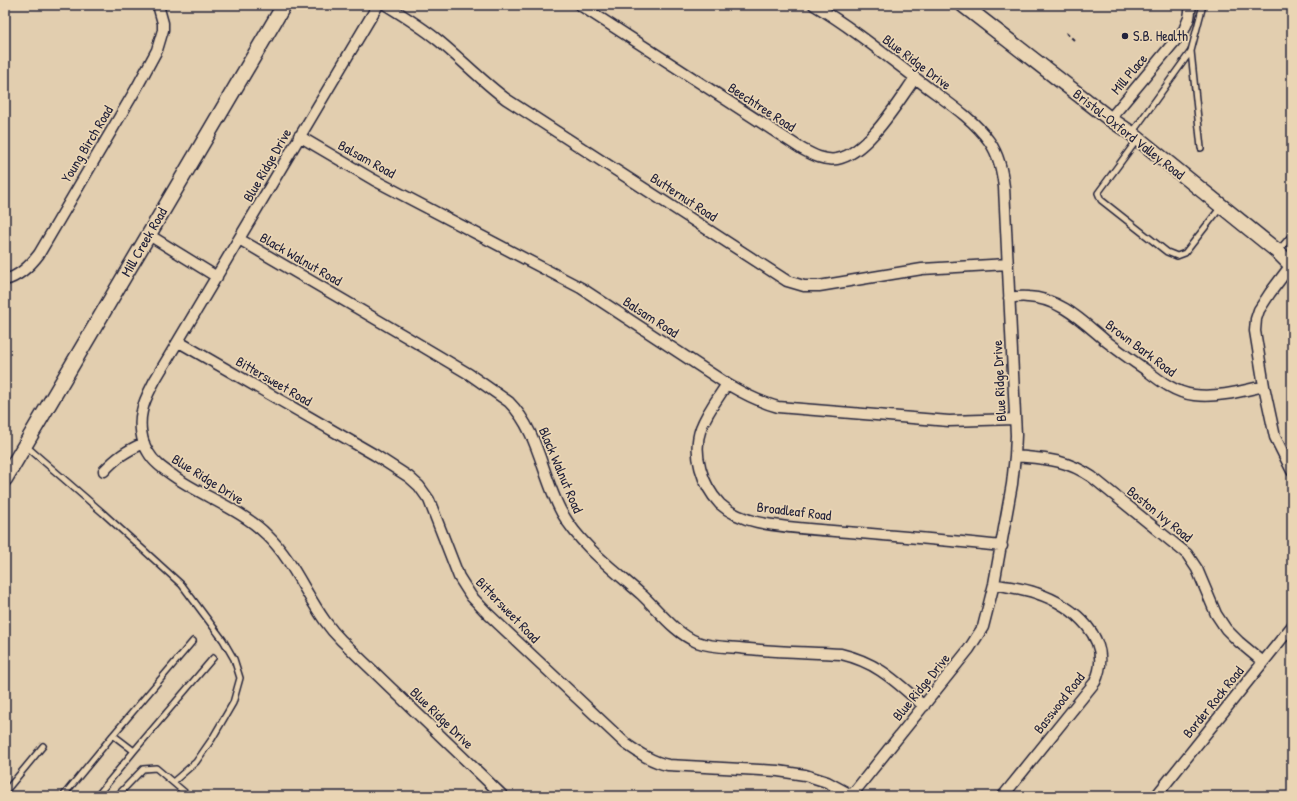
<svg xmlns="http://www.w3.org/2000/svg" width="1297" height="801" font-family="'Patrick Hand',sans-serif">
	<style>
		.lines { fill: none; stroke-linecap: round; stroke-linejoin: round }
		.lane-casing { stroke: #22223b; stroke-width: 8 }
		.street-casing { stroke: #22223b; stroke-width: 13 }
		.secondary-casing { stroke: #22223b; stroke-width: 17 }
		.path { stroke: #22223b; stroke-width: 2; stroke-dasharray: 4 3; stroke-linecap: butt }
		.lane { stroke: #ead5b4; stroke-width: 5 }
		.street { stroke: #ead5b4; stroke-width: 10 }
		.secondary { stroke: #ead5b4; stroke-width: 14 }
		.poi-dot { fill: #22223b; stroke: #ead5b4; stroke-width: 1.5 }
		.labels { text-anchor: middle; stroke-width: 3.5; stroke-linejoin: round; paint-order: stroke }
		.poi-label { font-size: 14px; fill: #22223b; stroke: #ead5b4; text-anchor: start }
		.street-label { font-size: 14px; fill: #22223b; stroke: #ead5b4 }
	</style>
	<rect width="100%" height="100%" fill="#e2ceaf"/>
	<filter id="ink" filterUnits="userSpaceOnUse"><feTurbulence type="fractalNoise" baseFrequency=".025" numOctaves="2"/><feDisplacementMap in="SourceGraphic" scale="8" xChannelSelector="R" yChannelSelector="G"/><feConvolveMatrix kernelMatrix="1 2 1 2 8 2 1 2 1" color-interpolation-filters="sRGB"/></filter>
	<g filter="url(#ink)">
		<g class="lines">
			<!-- lane casing -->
			<g class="lane-casing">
				<path id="lane" d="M1191 51 1201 148
					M1132 133 1191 51 1203 5
					M1137 140 1098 193 1101 200 1167 252 1177 256 1185 253 1221 207
					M1278 251 1292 235
					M26 446 103 513 182 585 223 640 234 659 240 678 233 703 212 739 196 762 173 782
					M113 735 193 641
					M134 751 213 658
					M5 792 43 746
					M63 796 113 735 134 751 97 796
					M117 796 143 769 156 768 189 796"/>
			</g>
			<!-- street casing -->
			<g class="street-casing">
				<path id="street" d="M378 5 155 380C150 390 144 400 142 411 139 424 141 441 148 452 154 463 165 470 175 477 204 497 242 510 267 535 292 559 305 593 325 621 330 628 335 634 341 640L503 796
					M386 5C404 16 422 27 439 41 462 60 482 81 506 99L787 281 804 286H819L922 269 1008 264
					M580 5 802 149C813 155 824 161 837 159 867 154 898 102 915 78
					M814 5C851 27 884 54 918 80 942 99 971 116 989 141 999 155 1002 171 1004 187L1016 435 1015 456 1012 484 994 584 983 627 969 649 851 796
					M1110 119 1184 30 1189 18 1191 5
					M299 136 374 180 581 288 727 384C744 394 759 402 778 407L949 421 1015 419
					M149 235 217 277
					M239 239 410 339 469 374 509 402C539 432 542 477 562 513 581 546 614 570 642 595 659 611 675 633 697 642 710 647 725 647 739 648 773 652 807 652 841 654 879 663 896 682 924 706
					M1291 265 1270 293 1259 310 1256 319 1255 331 1264 386 1275 437 1292 471
					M5 280C20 276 30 266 39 254L136 89 157 50 163 30V23L158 5
					M1009 298C1015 297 1022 296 1028 297 1060 298 1083 322 1106 341 1119 351 1133 361 1146 370 1160 381 1176 393 1194 395 1217 398 1242 391 1264 386
					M179 342 375 455 409 477 419 486 429 500 459 577 471 596 487 613 626 744C639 753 652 762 668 765L778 771 805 775 827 782 851 795
					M727 384C718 398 707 412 701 428 692 453 702 485 720 504 730 513 744 519 757 522 789 529 827 530 860 533 907 537 954 541 1002 546
					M1015 456C1047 459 1065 459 1092 477L1187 554 1197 569 1216 614 1226 629 1239 642 1263 662
					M104 471C117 457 126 451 144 443
					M994 584C1007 587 1023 588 1036 593 1073 605 1115 639 1095 682L1003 796
					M1156 796 1292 626"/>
			</g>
			<!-- secondary casing -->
			<g class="secondary-casing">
				<path id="secondary" d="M963 5 1110 119 1131 133 1277 251 1292 266
					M5 479 284 5"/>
			</g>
			<!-- path -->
			<path class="path" d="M1066 33 1074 40"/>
			<!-- lane -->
			<use href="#lane" class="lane"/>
			<!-- street -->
			<use href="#street" class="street"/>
			<!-- secondary -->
			<use href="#secondary" class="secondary"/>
		</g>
	</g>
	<!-- markers -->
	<circle class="poi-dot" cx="1125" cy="36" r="4"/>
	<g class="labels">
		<!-- poi labels -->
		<g class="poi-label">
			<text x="1133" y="41">S.B. Health</text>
		</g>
		<!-- street labels -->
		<g class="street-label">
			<text transform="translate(917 62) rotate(37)" y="5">Blue Ridge Drive</text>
			<text transform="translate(1129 74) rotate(-50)" y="5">Mill Place</text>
			<text transform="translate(762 107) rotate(33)" y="5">Beechtree Road</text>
			<text transform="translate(1129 134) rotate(38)" y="5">Bristol-Oxford Valley Road</text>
			<text transform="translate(87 144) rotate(-59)" y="5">Young Birch Road</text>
			<text transform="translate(367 159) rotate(29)" y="5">Balsam Road</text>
			<text transform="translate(267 165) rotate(-60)" y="5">Blue Ridge Drive</text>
			<text transform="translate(684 197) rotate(33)" y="5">Butternut Road</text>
			<text transform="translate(144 242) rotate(-60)" y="5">Mill Creek Road</text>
			<text transform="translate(301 259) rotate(30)" y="5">Black Walnut Road</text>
			<text transform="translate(651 317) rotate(33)" y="5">Balsam Road</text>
			<text transform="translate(1141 348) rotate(37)" y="5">Brown Bark Road</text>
			<text transform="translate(274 381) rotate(30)" y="5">Bittersweet Road</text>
			<text transform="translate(999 381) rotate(-93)" y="5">Blue Ridge Drive</text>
			<text transform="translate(561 470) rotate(67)" y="5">Black Walnut Road</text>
			<text transform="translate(208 479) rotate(32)" y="5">Blue Ridge Drive</text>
			<text transform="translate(794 511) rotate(7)" y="5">Broadleaf Road</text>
			<text transform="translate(1160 514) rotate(39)" y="5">Boston Ivy Road</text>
			<text transform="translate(508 610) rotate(46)" y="5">Bittersweet Road</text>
			<text transform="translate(921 687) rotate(-51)" y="5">Blue Ridge Drive</text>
			<text transform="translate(1213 702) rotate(-51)" y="5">Border Rock Road</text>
			<text transform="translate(1059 703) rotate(-52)" y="5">Basswood Road</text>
			<text transform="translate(442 718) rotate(44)" y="5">Blue Ridge Drive</text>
		</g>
	</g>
	<!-- margin -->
	<rect width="1297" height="801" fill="none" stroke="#ead5b4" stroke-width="20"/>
	<rect x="10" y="10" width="1277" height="781" fill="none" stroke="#22223b" stroke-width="1.5" filter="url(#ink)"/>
</svg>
